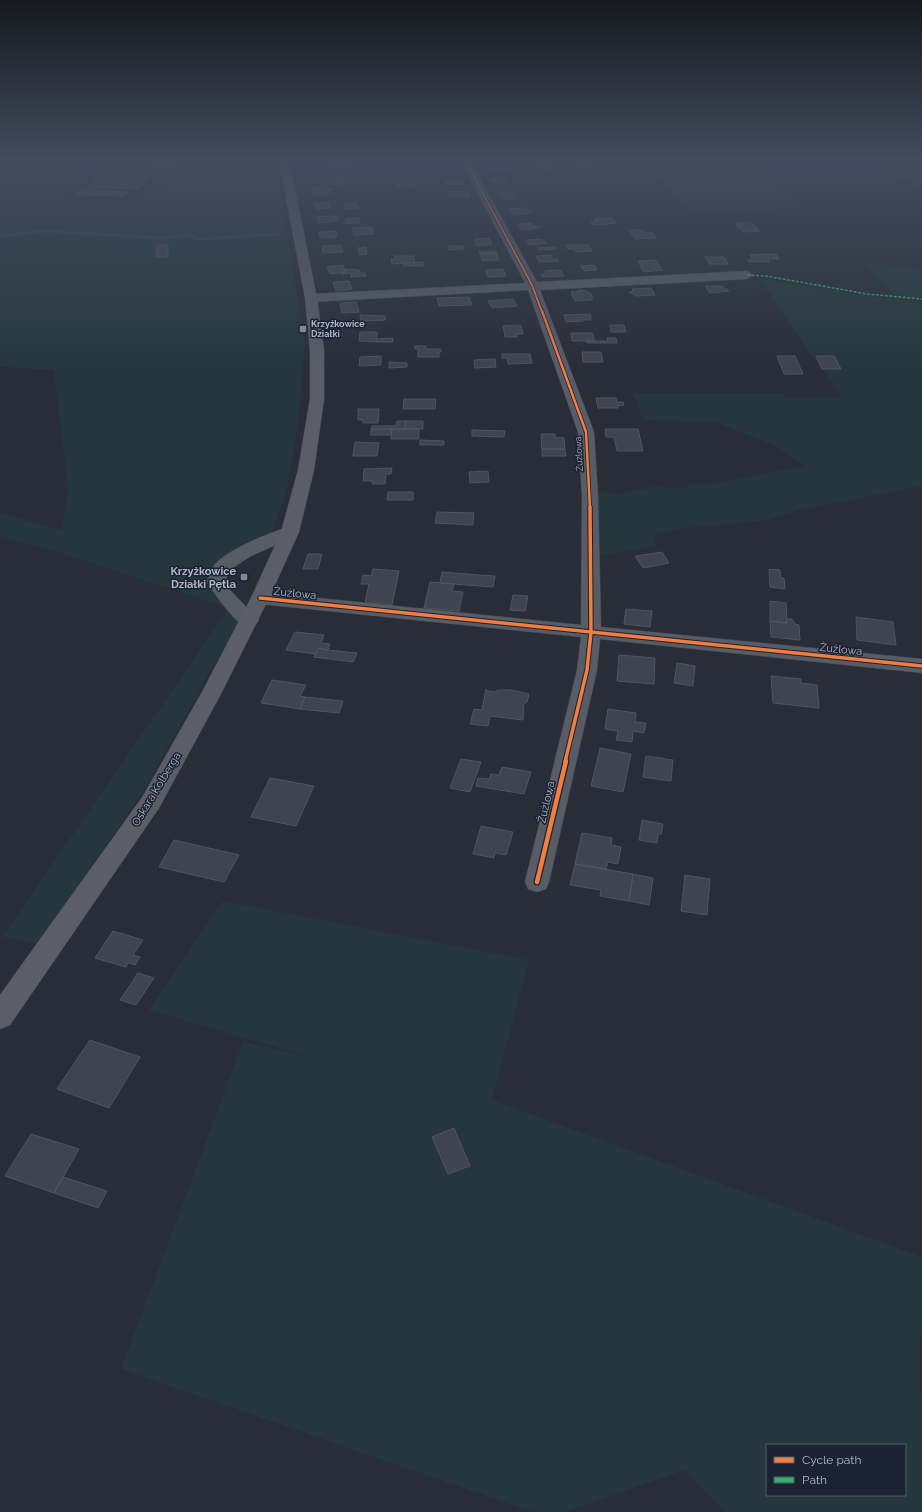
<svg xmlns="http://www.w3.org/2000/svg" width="922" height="1512" font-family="Raleway,sans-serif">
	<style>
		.green { fill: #25373d; fill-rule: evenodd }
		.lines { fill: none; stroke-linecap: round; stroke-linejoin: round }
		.stream { stroke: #324060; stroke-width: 3 }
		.building { fill: #40444e; stroke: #50555f }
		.minor-casing { stroke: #444850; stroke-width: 1 }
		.major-casing { stroke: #454a54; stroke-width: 1 }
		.minor { fill: #585c65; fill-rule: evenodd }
		.major { fill: #5b5e67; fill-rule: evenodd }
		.quiet { stroke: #2db169; stroke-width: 1.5; stroke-dasharray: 3 1.5; stroke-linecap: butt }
		.cycleway-far3-casing { stroke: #1b2232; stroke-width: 3.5 }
		.cycleway-far2-casing { stroke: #1b2232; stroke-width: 4 }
		.cycleway-far1-casing { stroke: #1b2232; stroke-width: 5.5 }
		.cycleway-casing { stroke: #1b2232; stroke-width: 7 }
		.cycleway-far3 { stroke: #f27e40; stroke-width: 2 }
		.cycleway-far2 { stroke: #f27e40; stroke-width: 2.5 }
		.cycleway-far1 { stroke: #f27e40; stroke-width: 3.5 }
		.cycleway { stroke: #f27e40; stroke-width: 4.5 }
		.poi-dot { fill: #818796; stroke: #1b2232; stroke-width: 1.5 }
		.labels { text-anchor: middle; stroke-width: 3; stroke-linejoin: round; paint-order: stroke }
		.far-poi-label { font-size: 9px; font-weight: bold; fill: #b1b8c9; stroke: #1b2232; text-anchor: start }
		.far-street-label { font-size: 9px; fill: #b1b8c9; stroke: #1b2232 }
		.poi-label { font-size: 11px; font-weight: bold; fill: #b1b8c9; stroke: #1b2232; text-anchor: end }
		.street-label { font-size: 11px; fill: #b1b8c9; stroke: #1b2232 }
	</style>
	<rect width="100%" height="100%" fill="#282d37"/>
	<!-- green -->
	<path class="green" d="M227 160H275L305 345 299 415 288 487 270 540 245 552 216 581 243 613 141 795 38 943 2 937 229 608 58 552 0 536V513L61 530 68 490 54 370 0 367V193L66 196 73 206 118 203 150 196Z
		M641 160H922V188L860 161 753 163 803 207 695 214Z
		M864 264 922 268V298L894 295Z
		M759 279 882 298 922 302V486L799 510 769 520 686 528 655 534 656 546 598 556 594 495 603 491 617 495 657 486 682 489 693 483 705 485 805 466 776 446 715 422 643 420 633 393H783L786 398 841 397Z
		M223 901 529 960 492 1100 922 1257V1333H920L922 1512H725L685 1470 565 1512H533L121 1369 243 1042 310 1057 149 1010ZM767 1445H905V1495H767Z"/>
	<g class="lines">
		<!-- stream -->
		<path class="stream" d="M880 160 922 170
			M0 236 44 231 161 238 189 235 199 239 277 234"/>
	</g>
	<!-- building -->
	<path class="building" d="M329 160H349L350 166 331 167Z
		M551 162 552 165H557L559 167H554L555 169 538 168 533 163Z
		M573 163H587L590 167 573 168 571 165H574Z
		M508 166 510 170 489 172 487 167Z
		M446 167 449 173 435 174 433 168Z
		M83 170 153 173 148 178 77 175Z
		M343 176 345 180 327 181 326 179H330L329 177Z
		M506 177 508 182 494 183 488 180H493L492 178Z
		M98 178 148 180 139 189 89 187Z
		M461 179 463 184 450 185 445 183 443 180Z
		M351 181V182L342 183V185H332L331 182Z
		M415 183 416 187 399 188 398 184Z
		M327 186 328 189H332V191H328L329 194H314L313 187Z
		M81 189 127 192 123 196 77 194Z
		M467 191 470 196 456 197H450L448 192Z
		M500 193H515L517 198 510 200 509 198H502Z
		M330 202V208L316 209 315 203Z
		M356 203 358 208 345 209 344 204Z
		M525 208 532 212H527L528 214 512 215 509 209Z
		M333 216 337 217 338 220H334V222L318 223 317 217Z
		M359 218 360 223H352L346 224 345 219Z
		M612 218 616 223 598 225 592 224 591 222 596 221 594 219Z
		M751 222 759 231 743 232 735 223Z
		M532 223 534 227 538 226 540 228 521 230 517 224Z
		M372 227 374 234 354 235 353 228Z
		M629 230H642L645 233H653L656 238 635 239Z
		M336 231 337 237 320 238 319 232Z
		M489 238 492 244 477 246 474 239Z
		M541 239 547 243 530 245 527 240Z
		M157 245H168V257H156Z
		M341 245 343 252 323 253 322 246Z
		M566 245H588L592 251 576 252 574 249H568Z
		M448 246H463L464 249 449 250Z
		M366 247 367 254 359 255 358 248Z
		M556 247 557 249 539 250 537 248Z
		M496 251 497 253 480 254 479 252Z
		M497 253 499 260 482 261 480 254Z
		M761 254H776L779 259H768L769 262H749L747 260 752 259 750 255Z
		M551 255 553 259H558L559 261 539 262 536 256Z
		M394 256H414L415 262 392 264 391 259H395Z
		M705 257H724L728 264H709Z
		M656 260 662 270 644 272 638 261Z
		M423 262V266H404L403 263Z
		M343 265 345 272 330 274 327 267Z
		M594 265 597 270 584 271 581 266Z
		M344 269 359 270 360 273H365L366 276 351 277V273L341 274 345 272Z
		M503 269 506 276 488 277 485 270Z
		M560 270 564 276 542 277 541 274H546L545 271Z
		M349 281 352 289 336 291 333 282Z
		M705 286H722L729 291 710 293Z
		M651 288 655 295 636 296 629 292H634L632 289Z
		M578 290 587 291 592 295V300L575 301 571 292H578Z
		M469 297 472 305 439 306 437 298Z
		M513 299 517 306 492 308 488 301Z
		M356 302 359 312 342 313 340 303Z
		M590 314 591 320H582L583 321 566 322 564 315Z
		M360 315 385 316V320L361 321Z
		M521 325 523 334H517V337H505L503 326Z
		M610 325H624L626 332H611Z
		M360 332H377V342L359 341Z
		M571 333H593L594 341H572Z
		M393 338V342H377V339Z
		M607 338H616L617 343H587L586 341H608Z
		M415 346H426V349H441V352H439V357H418V349H415Z
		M582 352H601L603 362H583Z
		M502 354H530L532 363 508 364 507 358H502Z
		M381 356V365L359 366 360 357Z
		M777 356H795L803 374H784Z
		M816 356H834L841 369H822Z
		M495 359 496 367 475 368 474 360Z
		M389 362 407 363V367L389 368Z
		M596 398H616L617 402H623L624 405 618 406V408H598Z
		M404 399H436L435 409H403Z
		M358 409H379L378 423H363V420H358Z
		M397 421H406L405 429H371L372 426H396Z
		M406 421H423V429H405Z
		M371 429H392L391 435H371Z
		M392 429H419V439H391Z
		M605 429H638L643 451H617L614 437H606Z
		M472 430 505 431 504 437 472 436Z
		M541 434H555V437L564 438 565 449H542Z
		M420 440 444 441V445H420Z
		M355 442 379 443 377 456H353Z
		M542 449H565L566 456H542Z
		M392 468 391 474H386L385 484H372L373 481H363L364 469Z
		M488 471 489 482 470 483 469 472Z
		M388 492H413V500H387Z
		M437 512 474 513 473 525 435 523Z
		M662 552 669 563 643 568 635 556Z
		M308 554H322L318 569H303Z
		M373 569 399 571 392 605 365 603 369 584H361L363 575 371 576Z
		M769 569 780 570 781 578H784L785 589 770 587Z
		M442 572 479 575 495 576 493 587 454 584 440 583Z
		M430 582 454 584 452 591 463 592 459 611 424 608Z
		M513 595 528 596 525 611 510 610Z
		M770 601 786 603 787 623 770 621Z
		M626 609 652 611 650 627 624 624Z
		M856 617 893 622 896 645 857 640Z
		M787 619H792L795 624 799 625 800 640 771 637 770 621 787 623Z
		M295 632 324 635 321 643 330 644 328 650 318 648 316 654 286 650Z
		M318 648 328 650 357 653 353 662 314 657Z
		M619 655 655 658 654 684 617 681Z
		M677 663 695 666 693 686 674 683Z
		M771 676 801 679V683L817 685 819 708 773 703Z
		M272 680 306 685 300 696 305 697 300 709 261 703Z
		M486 689 487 691 497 692V690H511L529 694 527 702 524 704 523 720 490 716 488 726 470 724 474 709 482 710Z
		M305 697 343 701 339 713 300 709Z
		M608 709 636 713 635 722 646 723 644 733 633 731 632 742 616 740 618 731 605 729Z
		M600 748 631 754 623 792 591 786Z
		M646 756 673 760 671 781 643 777Z
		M461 759 481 762 470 792 450 788Z
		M502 767 531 772 524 794 476 786 478 778 489 779 491 774 499 775Z
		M270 778 314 786 296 826 251 817Z
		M642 820 663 824 661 834H658L657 843 639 840Z
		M481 826 513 832 506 855 495 853 494 858 473 854Z
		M582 833 612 838 611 845 621 847 618 864 608 862 606 869 575 864Z
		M174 840 239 855 224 882 159 867Z
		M575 864 633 874 629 901 600 896 601 890 570 885Z
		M633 874 653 878 649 905 629 901Z
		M685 875 710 879 707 915 681 911Z
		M113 931 143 940 133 955 140 957 135 965 128 963 126 967 95 958Z
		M138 973 154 978 136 1005 120 1000Z
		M90 1040 140 1057 109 1108 57 1089Z
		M454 1128 470 1166 448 1174 432 1137Z
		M31 1134 79 1149 54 1193 5 1176Z
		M63 1177 107 1191 98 1208 54 1193Z"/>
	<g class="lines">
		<!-- minor casing -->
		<g class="minor-casing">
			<path id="minor" d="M166 160H178L170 167H155L154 165 155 163Z
				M460 160H470L537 282 747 271 753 275 747 279 540 290 594 432 598 496 601 627 922 659V673L600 639 597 670 549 882 546 889 537 892 528 889 525 882 577 670 581 637 260 604 253 602 251 598 253 594 260 592 581 625 582 496 578 432 528 290 311 302 305 298 311 294 525 283Z
				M290 527 296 528 299 532 296 536 251 556 231 569 225 581 229 589 259 620 256 624C251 625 248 627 243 625 233 620 212 591 207 581 210 575 212 566 217 562 231 549 271 531 290 527Z"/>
		</g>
		<!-- major casing -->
		<g class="major-casing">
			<path id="major" d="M279 160H289L317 298 324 350V399L314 470 299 532 269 598 222 692 159 808 10 1025 0 1029V995L143 796 202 692 251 598 281 532 298 470 310 399V350L305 298Z"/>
		</g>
		<!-- minor -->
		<use href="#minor" class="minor"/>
		<!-- major -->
		<use href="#major" class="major"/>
		<!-- quiet -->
		<path class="quiet" d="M747 275 766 276 867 294 922 299"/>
		<!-- cycleway-far3 casing -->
		<g class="cycleway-far3-casing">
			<path id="cycleway-far3" d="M465 160 532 285 542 312"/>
		</g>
		<!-- cycleway-far2 casing -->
		<g class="cycleway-far2-casing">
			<path id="cycleway-far2" d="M542 311 586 432 590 508"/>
		</g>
		<!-- cycleway-far1 casing -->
		<g class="cycleway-far1-casing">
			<path id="cycleway-far1" d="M260 598 922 666
				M565 762 587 670 591 632 590 507"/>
		</g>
		<!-- cycleway casing -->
		<g class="cycleway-casing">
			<path id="cycleway" d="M537 882 566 761"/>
		</g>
		<!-- cycleway-far3 -->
		<use href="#cycleway-far3" class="cycleway-far3"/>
		<!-- cycleway-far2 -->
		<use href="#cycleway-far2" class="cycleway-far2"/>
		<!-- cycleway-far1 -->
		<use href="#cycleway-far1" class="cycleway-far1"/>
		<!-- cycleway -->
		<use href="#cycleway" class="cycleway"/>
	</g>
	<!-- sky -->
	<linearGradient id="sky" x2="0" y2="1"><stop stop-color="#16191e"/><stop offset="0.43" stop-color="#424c5e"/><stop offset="1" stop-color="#424c5e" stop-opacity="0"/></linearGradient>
	<rect width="922" height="372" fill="url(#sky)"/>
	<!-- markers -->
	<g class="poi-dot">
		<rect x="299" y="325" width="8" height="8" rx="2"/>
		<rect x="240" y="573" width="8" height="8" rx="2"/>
	</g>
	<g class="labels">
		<!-- far-poi labels -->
		<g class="far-poi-label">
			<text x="311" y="327">Krzyżkowice<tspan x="311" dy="10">Działki</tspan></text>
		</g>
		<!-- far-street labels -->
		<g class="far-street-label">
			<text transform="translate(579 454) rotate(-93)" y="3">Żużlowa</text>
		</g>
		<!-- poi labels -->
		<g class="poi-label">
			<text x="236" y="575">Krzyżkowice<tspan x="236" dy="13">Działki Pętla</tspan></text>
		</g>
		<!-- street labels -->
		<g class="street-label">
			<text transform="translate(295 593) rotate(6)" y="4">Żużlowa</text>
			<text transform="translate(841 649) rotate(6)" y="4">Żużlowa</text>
			<text transform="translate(156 789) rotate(-59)" y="4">Oskara Kolberga</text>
			<text transform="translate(546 802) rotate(-77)" y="4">Żużlowa</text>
		</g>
	</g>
	<!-- legend -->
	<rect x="766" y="1444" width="140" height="52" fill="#1b2232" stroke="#575e6e"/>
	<rect x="774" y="1457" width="20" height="6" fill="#f27e40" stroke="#575e6e"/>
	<text x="802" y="1464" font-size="12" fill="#b1b8c9">Cycle path</text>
	<rect x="774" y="1477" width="20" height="6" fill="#2db169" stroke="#575e6e"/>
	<text x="802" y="1484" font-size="12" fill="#b1b8c9">Path</text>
</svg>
